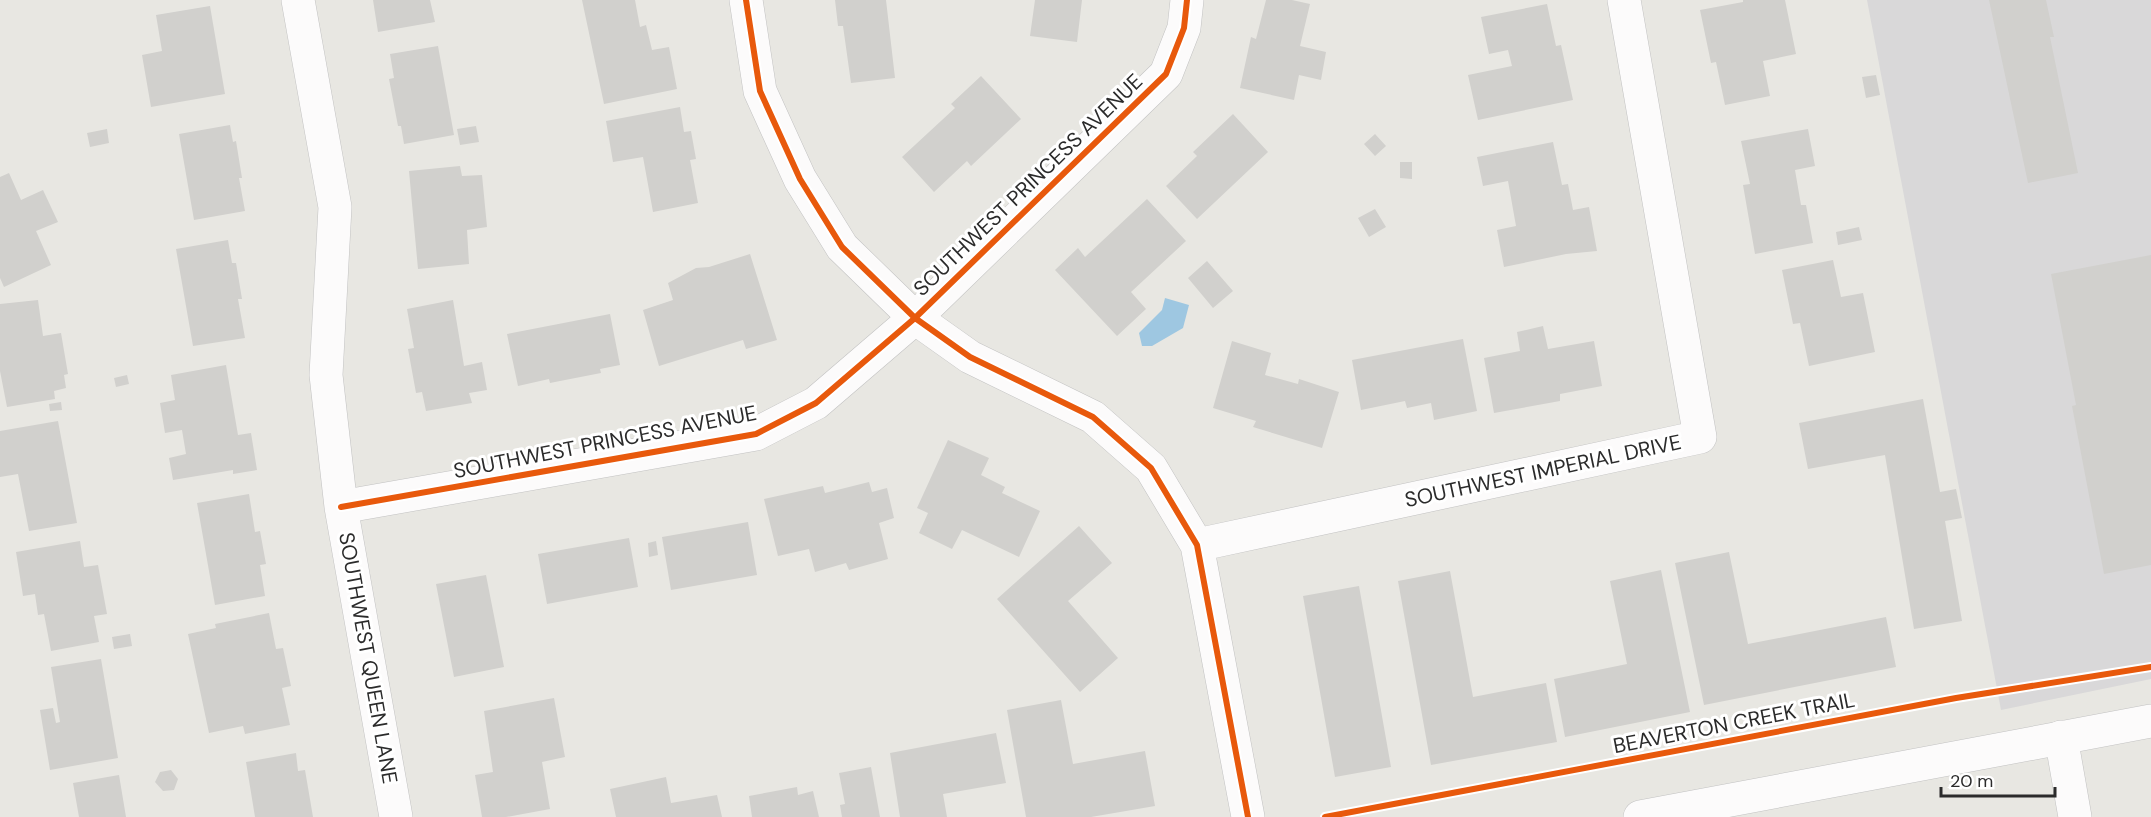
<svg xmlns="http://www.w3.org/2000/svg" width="2151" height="817" font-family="'DM Sans',sans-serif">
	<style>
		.industrial { fill: #d9d8d9 }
		.water { fill: #9ec7e1 }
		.building { fill: #d1d0cd }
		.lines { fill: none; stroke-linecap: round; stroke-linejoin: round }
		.minor-casing { stroke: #c2c2c2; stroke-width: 34 }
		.tertiary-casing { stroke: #c2c2c2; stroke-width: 34 }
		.minor { stroke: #fcfbfb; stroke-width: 33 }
		.tertiary { stroke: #fcfbfb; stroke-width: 33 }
		.cycleway-casing { stroke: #fff; stroke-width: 10 }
		.cycleway { stroke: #e8590c; stroke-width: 6 }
		.labels { text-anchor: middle; stroke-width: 6; stroke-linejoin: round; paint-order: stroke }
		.street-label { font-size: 21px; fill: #2b2b2b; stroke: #fff }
	</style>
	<rect width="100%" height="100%" fill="#e8e7e2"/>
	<!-- industrial -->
	<path class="industrial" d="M1867 0H2151V679L2001 710Z"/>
	<!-- water -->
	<path class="water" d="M1165 298 1189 305 1183 328 1152 346H1142L1139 333 1162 310Z"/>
	<!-- building -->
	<path class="building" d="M373 0H430L435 22 378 32Z
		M582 0H635L640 27 646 25 652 50 669 47 677 89 604 104Z
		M835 0H886L895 78 851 83 843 26H838Z
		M1035 0H1082L1077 42 1030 36Z
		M1266 0H1292L1310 4 1300 46 1326 52 1321 80 1299 75 1294 100 1240 88 1251 37 1256 39Z
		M1743 0H1785L1796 54 1763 61 1770 96 1725 105 1716 62 1711 63 1700 10 1743 2Z
		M1989 0H2046L2054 37H2050L2078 173 2028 183Z
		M1547 4 1556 46 1561 45 1573 100 1478 120 1468 75 1512 66 1508 50 1489 54 1481 17Z
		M210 6 225 94 151 107 142 55 162 51 156 15Z
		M438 46 454 135 404 144 401 126H398L389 79 394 78 390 54Z
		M1876 75 1880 95 1866 98 1862 77Z
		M981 76 1021 119 971 166 967 161 934 192 902 157 955 108 951 104Z
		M680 107 684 132 691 131 696 159 690 160 698 203 653 212 643 157 613 162 606 121Z
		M1233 114 1268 152 1197 219 1166 186 1197 156 1193 152Z
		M230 125 233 142 236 141 242 178H239L245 211 194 220 179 134Z
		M476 126 479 142 460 145 457 129Z
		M107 129 109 143 90 147 87 133Z
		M1808 129 1815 166 1795 170 1801 205H1806L1813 243 1755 254 1743 185 1750 184 1741 141Z
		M1375 134 1386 146 1375 156 1364 144Z
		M1553 142 1562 185 1568 184 1573 210 1589 207 1597 251 1566 254 1504 267 1497 230 1516 226 1508 181 1483 186 1477 157Z
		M1400 162H1412V179L1400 178Z
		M460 166 462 176 482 175 487 227 467 230 469 264 418 269 409 171Z
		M9 173 21 200 43 190 58 222 36 231 51 265 4 287 0 278V177Z
		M1147 199 1186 241 1131 292 1146 309 1117 336 1055 270 1078 248 1085 257Z
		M1375 209 1386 227 1369 237 1358 218Z
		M1859 227 1862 240 1838 245 1836 232Z
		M228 240 232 263H236L242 299H238L245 338 193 346 176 249Z
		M750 254 777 340 746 349 743 340 659 366 643 310 673 300 668 283 696 268 709 267Z
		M2151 255V565L2104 574 2072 406 2076 405 2051 274Z
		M1833 260 1841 297 1863 293 1875 352 1809 366 1800 323 1793 324 1782 270Z
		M1207 261 1233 291 1213 308 1188 278Z
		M38 300 43 336 61 333 68 374 64 375 66 388 54 391 55 399 7 407 0 371V304Z
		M453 300 464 366 482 362 487 390 469 393 472 403 426 411 422 392 416 393 408 349 414 348 407 309Z
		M610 314 620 365 600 369 601 373 560 381 550 383 549 379 518 386 507 334Z
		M1543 326 1548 349 1594 341 1602 386 1560 394V401L1494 413 1484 358 1520 351 1517 332Z
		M1463 339 1477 411 1434 420 1431 403 1407 408 1405 401 1361 410 1352 360Z
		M1232 341 1271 353 1265 375 1298 384 1299 379 1339 392 1322 448 1253 427 1256 421 1213 408Z
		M226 365 238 435 251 433 257 470 233 474V470L173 480 169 458 186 454 182 430 165 433 160 403 175 400 171 375Z
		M127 375 129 384 116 387 114 378Z
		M1923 399 1940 492 1956 489 1962 518 1945 521 1962 621 1914 629 1885 455 1808 469 1799 423Z
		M61 402 62 410 50 411 49 404Z
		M58 421 77 523 29 531 18 474 0 477V431Z
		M948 440 989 458 981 475 1005 487 1002 493 1040 511 1019 557 962 530 952 549 919 533 928 513 917 508Z
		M869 482 872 492 887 488 894 518 879 523 888 559 849 570 846 563 815 572 809 549 778 556 764 499 823 486 825 493Z
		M249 494 255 532 260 531 266 564 260 565 265 596 215 605 197 503Z
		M748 522 757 575 671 590 662 537Z
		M1079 526 1112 563 1068 601 1118 658 1080 692 997 599Z
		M629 538 638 587 547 604 538 554Z
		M80 541 84 567 98 565 107 614 94 616 99 642 51 651 44 614 38 615 35 594 23 596 16 552Z
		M656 541 658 555 649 557 648 543Z
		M1729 552 1748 644 1886 617 1896 667 1704 705 1675 563Z
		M1661 570 1690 712 1565 737 1554 679 1627 664 1610 581Z
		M1450 571 1473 697 1546 683 1557 742 1431 765 1398 581Z
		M486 575 504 667 454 677 436 584Z
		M1359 586 1391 767 1335 777 1303 596Z
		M269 613 276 649 283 648 291 686 282 688 290 725 245 734 243 726 209 733 188 634 216 628 215 624Z
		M130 634 132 646 114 649 112 637Z
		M101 659 118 758 50 770 40 710 53 708 56 723 60 722 51 667Z
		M554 698 565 757 542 762 550 809 506 817H482L475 775 493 772 484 711Z
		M1061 700 1073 764 1145 751 1155 806 1091 817H1026L1007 710Z
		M996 733 1006 783 943 794 947 817H900L890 753Z
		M296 753 298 771 305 770 313 817H255L246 762Z
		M871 767 880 817H842L840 805 845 804 839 773Z
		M171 770 178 779 174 790 163 791 155 782 160 772Z
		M119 775 126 817H79L73 783Z
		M666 777 671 803 717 795 722 817H616L610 789Z
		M797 787 798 795 813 791 819 817H752L749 796Z"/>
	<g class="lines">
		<!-- minor casing -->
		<g class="minor-casing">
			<path id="minor" d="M298 0 335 207 326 375 341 507 396 817
				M746 0 760 91 800 179 842 247 915 318 970 357 1093 417 1151 468 1197 545 1248 817
				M341 507 756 434 816 403 915 318 1166 74 1184 28 1187 0
				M1197 545 1700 437 1624 0
				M2061 737 2075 817"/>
		</g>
		<!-- tertiary casing -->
		<g class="tertiary-casing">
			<path id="tertiary" d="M1640 817 2151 721"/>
		</g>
		<!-- minor -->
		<use href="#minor" class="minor"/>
		<!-- tertiary -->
		<use href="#tertiary" class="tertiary"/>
		<!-- cycleway casing -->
		<g class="cycleway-casing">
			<path id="cycleway" d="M746 0 760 91 800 179 842 247 915 318 970 357 1093 417 1151 468 1197 545 1248 817
				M341 507 756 434 816 403 915 318 1166 74 1184 28 1187 0
				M1325 817 1956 698 2151 667"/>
		</g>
		<!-- cycleway -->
		<use href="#cycleway" class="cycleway"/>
	</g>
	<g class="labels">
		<!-- street labels -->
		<g class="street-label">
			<text transform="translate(1028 185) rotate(-44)" y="7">SOUTHWEST PRINCESS AVENUE</text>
			<text transform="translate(605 442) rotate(-11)" y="7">SOUTHWEST PRINCESS AVENUE</text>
			<text transform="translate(1543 471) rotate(-12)" y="7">SOUTHWEST IMPERIAL DRIVE</text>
			<text transform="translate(368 658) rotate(80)" y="7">SOUTHWEST QUEEN LANE</text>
			<text transform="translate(1734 723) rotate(-11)" y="7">BEAVERTON CREEK TRAIL</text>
		</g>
	</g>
	<!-- scale -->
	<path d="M1941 787v9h114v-9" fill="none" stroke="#2b2b2b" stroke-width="3"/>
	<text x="1950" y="787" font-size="18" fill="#2b2b2b" stroke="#ffffff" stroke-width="4.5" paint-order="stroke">20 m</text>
</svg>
